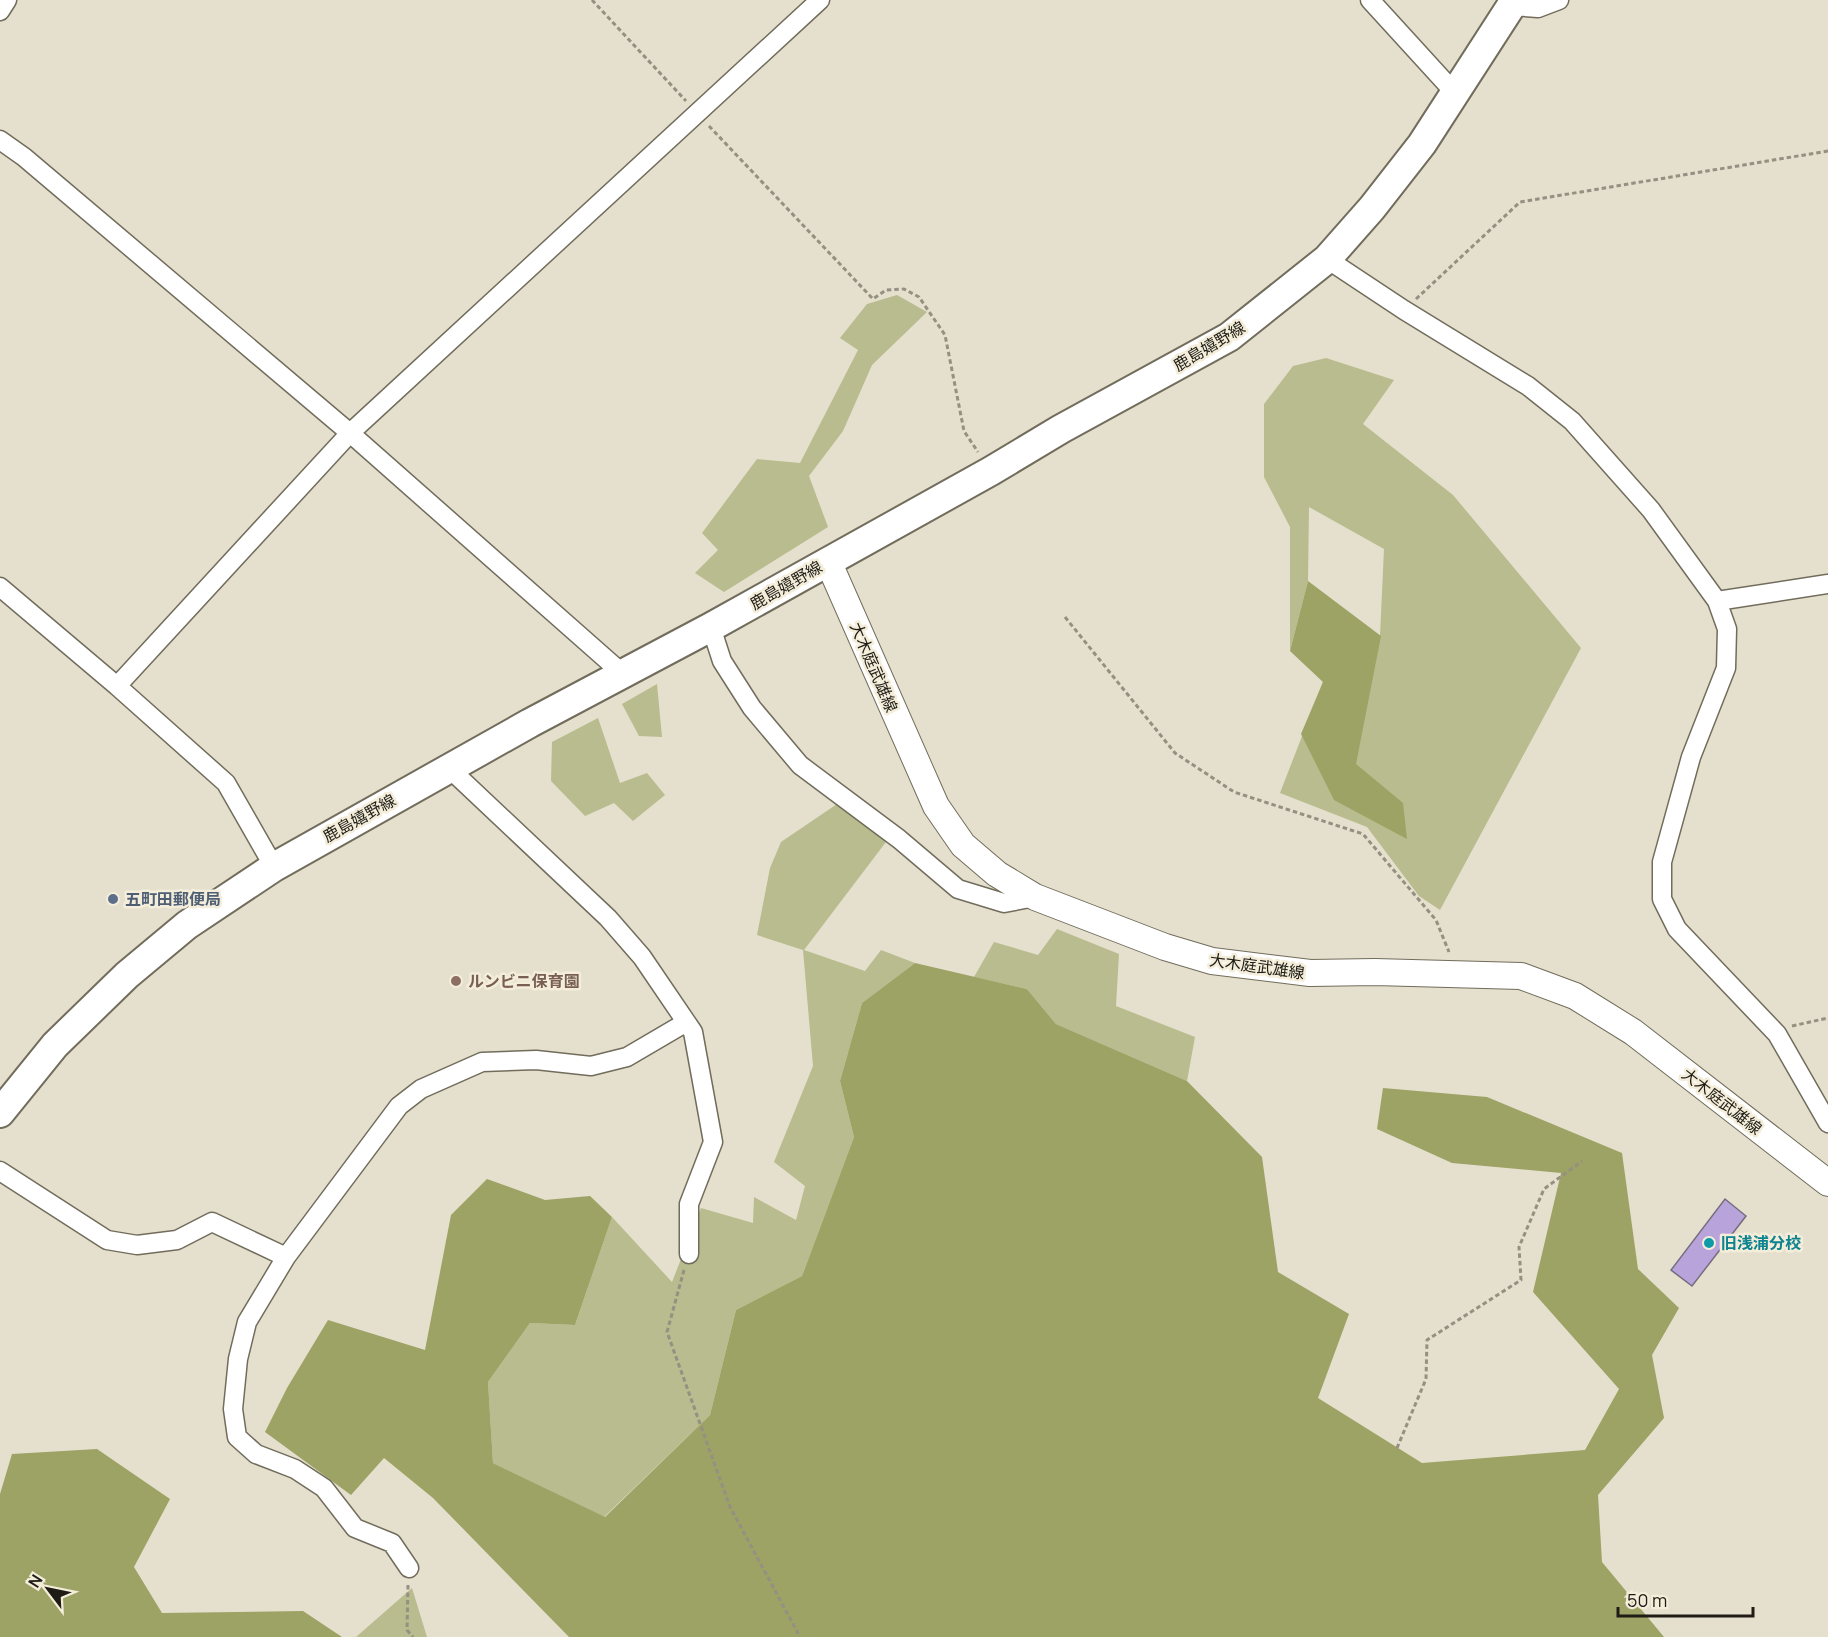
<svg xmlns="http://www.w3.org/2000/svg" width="1828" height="1637" font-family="Manrope,'Noto Sans JP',sans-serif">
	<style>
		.green { fill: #b8bc8e }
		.forest { fill: #9da265 }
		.building { fill: #b9a3db; stroke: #746e7e; stroke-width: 1.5 }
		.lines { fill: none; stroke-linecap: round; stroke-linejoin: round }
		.street-casing { stroke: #716c5b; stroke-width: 21 }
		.secondary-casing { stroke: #716c5b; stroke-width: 28 }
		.primary-casing { stroke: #716c5b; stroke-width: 32 }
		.path { stroke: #949082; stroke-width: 3; stroke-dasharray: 4.5 3; stroke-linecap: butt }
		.street { stroke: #fff; stroke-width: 18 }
		.secondary { stroke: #fff; stroke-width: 26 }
		.primary { stroke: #fff; stroke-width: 28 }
		.service-dot { fill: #5c6f8a; stroke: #f3edda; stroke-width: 2 }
		.education-dot { fill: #8d6e63; stroke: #f3edda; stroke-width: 2 }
		.culture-dot { fill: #0f9aa8; stroke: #f3edda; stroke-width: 2 }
		.labels { text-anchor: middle; stroke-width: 5; stroke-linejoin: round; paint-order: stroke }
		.street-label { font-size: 16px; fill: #1e1c15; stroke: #f3edda }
		.service-label { font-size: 16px; font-weight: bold; fill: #4e5e75; stroke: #f3edda; text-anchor: start }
		.education-label { font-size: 16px; font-weight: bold; fill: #785e54; stroke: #f3edda; text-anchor: start }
		.culture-label { font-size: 16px; font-weight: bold; fill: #0d838f; stroke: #f3edda; text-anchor: start }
	</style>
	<rect width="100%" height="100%" fill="#e5e0cd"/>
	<!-- green -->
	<path class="green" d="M897 295 927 312 872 365 843 431 809 476 828 527 724 592 695 573 718 550 702 533 757 459 800 463 858 350 840 338 867 304Z
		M1326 358 1394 380 1363 424 1453 495 1581 648 1440 910 1419 896 1367 827 1280 793 1323 682 1380 636 1384 549 1309 507 1308 581 1290 651V527L1264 477V404L1293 366Z
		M657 684 662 737 639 736 622 704Z
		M598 718 620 783 647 773 665 795 633 821 614 803 585 816 551 781 552 742Z
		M840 802 889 838 804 950 865 971 881 950 915 963 862 1003 840 1081 854 1137 802 1276 736 1310 710 1415 604 1517 493 1463 488 1382 530 1323 575 1325 612 1217 672 1282 701 1208 753 1223 754 1197 796 1220 805 1186 774 1162 813 1066 803 950 757 935 770 868 781 842Z
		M1057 929 1119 954 1116 1006 1195 1037 1187 1081 1056 1024 1027 989 974 977 994 942 1038 955Z
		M412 1588 427 1637H356Z"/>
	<!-- forest -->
	<path class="forest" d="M1308 581 1381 636 1356 764 1403 803 1407 839 1334 800 1301 734 1323 682 1290 651Z
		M915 963 1027 989 1056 1024 1187 1081 1262 1157 1278 1272 1349 1314 1318 1398 1422 1463 1585 1450 1619 1389 1533 1292 1561 1173 1452 1163 1377 1129 1383 1088 1487 1097 1622 1153 1638 1269 1679 1308 1652 1355 1664 1418 1598 1495 1602 1562 1664 1637H569L433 1498 384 1458 351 1495 265 1432 287 1388 328 1320 425 1350 451 1215 487 1179 545 1200 590 1196 612 1217 575 1325 530 1323 488 1382 493 1463 605 1517 710 1415 736 1310 802 1276 854 1137 840 1081 862 1003Z
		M97 1449 170 1499 134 1567 162 1613 303 1611 342 1637H0V1494L12 1454Z"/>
	<!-- building -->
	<path class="building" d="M1725 1199 1746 1216 1692 1286 1671 1270Z"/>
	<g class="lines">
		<!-- street casing -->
		<g class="street-casing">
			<path id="street" d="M1370 0 1454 92
				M1512 6 1538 8 1559 0
				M0 11 7 0
				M0 140 24 157 350 433 623 674
				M1327 259 1404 310 1528 386 1572 421 1651 510 1717 601 1727 629 1726 668 1691 757 1662 862V899L1677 929 1777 1034 1828 1123
				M0 587 117 686 226 783 274 867
				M1717 601 1828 584
				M711 627 722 661 752 708 800 765 899 839 958 889 1004 903 1035 897
				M117 686 350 433 820 0
				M450 769 608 918 642 957 693 1032 713 1142 689 1204V1254
				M0 1171 107 1240 137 1245 177 1240 212 1222 286 1257
				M409 1568 392 1543 355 1528 324 1488 295 1469 256 1454 237 1437 233 1409 238 1359 247 1322 286 1257 399 1106 421 1089 482 1062 536 1060 591 1066 627 1057 685 1023"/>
		</g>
		<!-- secondary casing -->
		<g class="secondary-casing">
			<path id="secondary" d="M828 561 936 806 963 845 997 874 1035 897 1165 947 1212 961 1310 973 1375 972 1521 976 1575 996 1633 1032 1828 1183"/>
		</g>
		<!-- primary casing -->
		<g class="primary-casing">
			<path id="primary" d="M0 1113 55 1045 127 975 187 925 274 867 530 723 711 627 991 471 1061 429 1229 337 1327 259 1372 208 1422 144 1515 0"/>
		</g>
		<!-- path -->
		<path class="path" d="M592 0 686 101
			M709 126 873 299 886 290 904 289 919 297 945 335 964 431 978 452
			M1416 299 1520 202 1828 151
			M1065 617 1175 753 1234 792 1363 834 1436 920 1449 952
			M1792 1026 1828 1018
			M684 1270 667 1332 730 1507 800 1637
			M1397 1448 1426 1379 1427 1340 1521 1280 1519 1247 1544 1189 1582 1161
			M408 1585 407 1630 413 1637"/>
		<!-- street -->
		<use href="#street" class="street"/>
		<!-- secondary -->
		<use href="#secondary" class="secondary"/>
		<!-- primary -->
		<use href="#primary" class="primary"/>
	</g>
	<!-- markers -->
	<circle class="service-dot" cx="113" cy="899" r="6"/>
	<circle class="education-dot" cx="456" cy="981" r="6"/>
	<circle class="culture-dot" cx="1709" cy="1243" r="6"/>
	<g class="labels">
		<!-- street labels -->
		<g class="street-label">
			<text transform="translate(1209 346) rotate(-31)" y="6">鹿島嬉野線</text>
			<text transform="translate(786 585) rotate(-30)" y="6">鹿島嬉野線</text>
			<text transform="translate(874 667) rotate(67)" y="6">大木庭武雄線</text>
			<text transform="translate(359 818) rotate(-29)" y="6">鹿島嬉野線</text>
			<text transform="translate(1257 966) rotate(8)" y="6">大木庭武雄線</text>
			<text transform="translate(1722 1101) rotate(38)" y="6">大木庭武雄線</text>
		</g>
		<!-- service labels -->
		<g class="service-label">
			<text x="125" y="905">五町田郵便局</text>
		</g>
		<!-- education labels -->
		<g class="education-label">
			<text x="468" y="987">ルンビニ保育園</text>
		</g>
		<!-- culture labels -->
		<g class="culture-label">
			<text x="1721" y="1249">旧浅浦分校</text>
		</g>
	</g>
	<!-- north arrow -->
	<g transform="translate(48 1589) rotate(302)" stroke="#f3edda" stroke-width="4.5" paint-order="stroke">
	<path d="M0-4.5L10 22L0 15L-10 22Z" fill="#1e1c15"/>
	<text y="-9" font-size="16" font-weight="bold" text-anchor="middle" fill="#1e1c15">N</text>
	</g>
	<!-- scale -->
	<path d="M1618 1607v9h135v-9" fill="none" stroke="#1e1c15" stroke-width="3"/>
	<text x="1627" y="1607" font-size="18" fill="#1e1c15" stroke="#f3edda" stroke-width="4.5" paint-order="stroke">50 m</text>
</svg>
